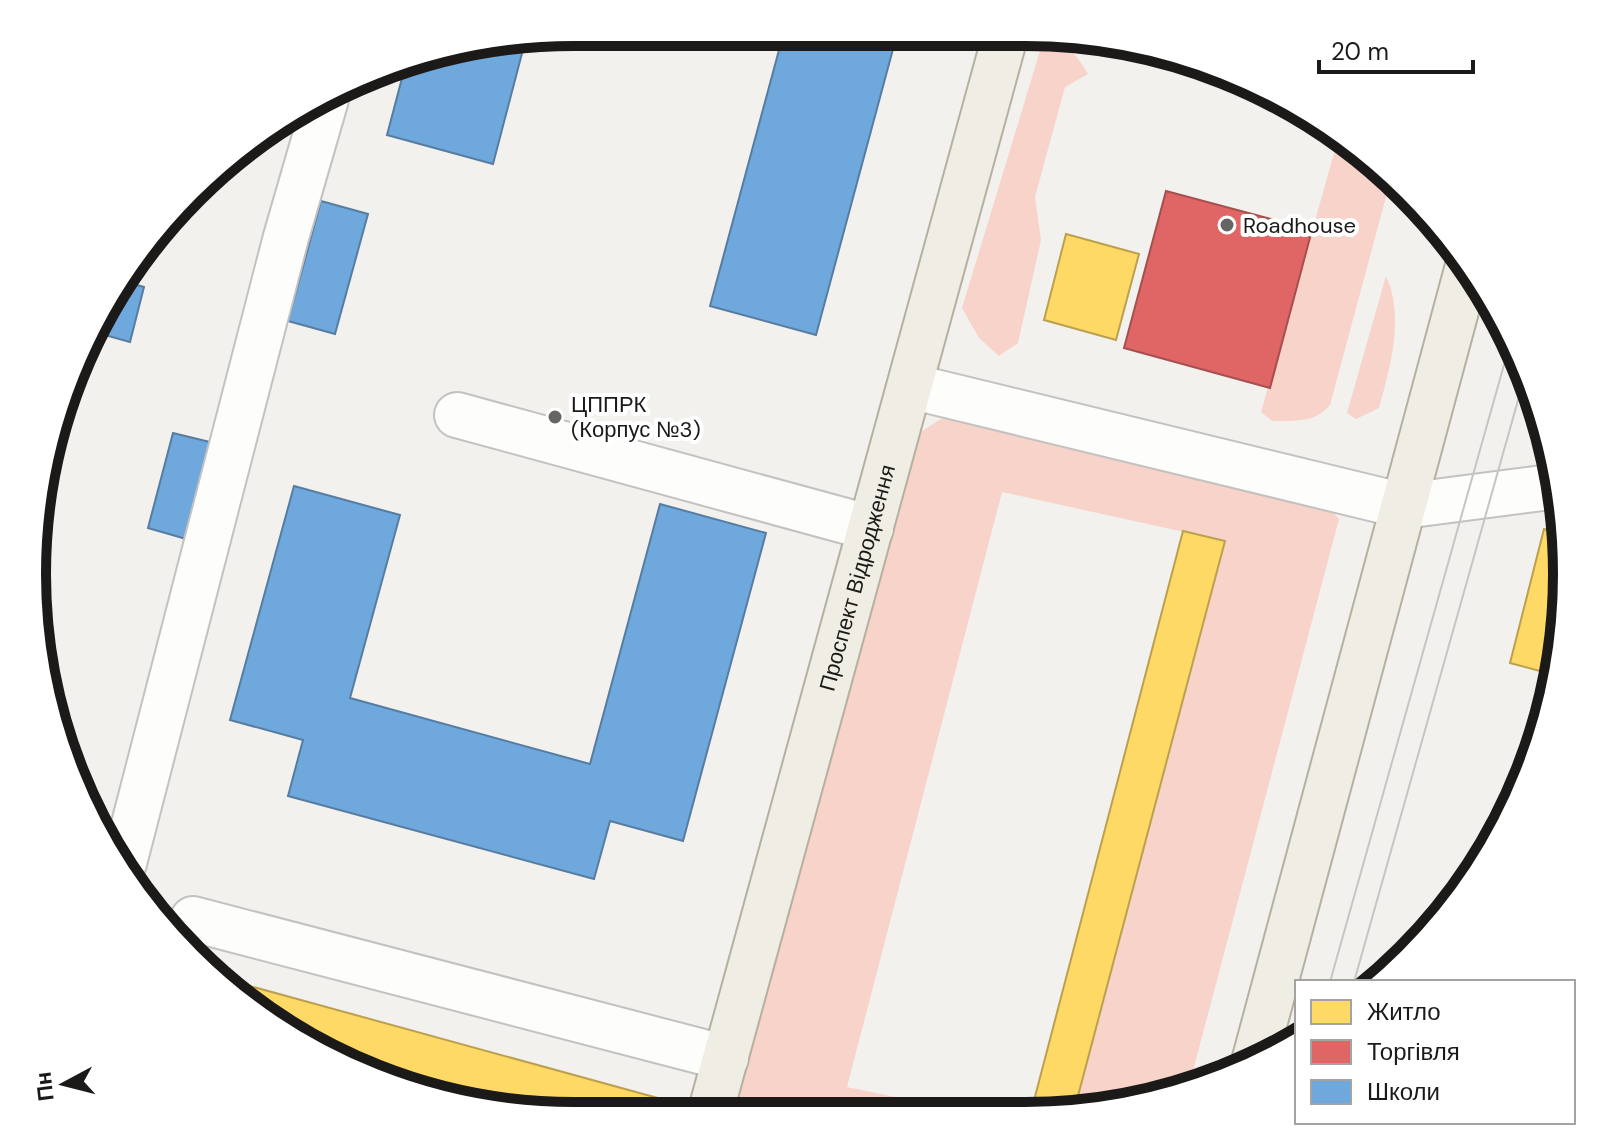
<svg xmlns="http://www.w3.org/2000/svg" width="1599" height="1148" font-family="'DM Sans',sans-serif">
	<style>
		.green { fill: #f7d3ca }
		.homes { fill: #ffd966; stroke: #bba04f; stroke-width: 2 }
		.shops { fill: #e06666; stroke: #a54f4f; stroke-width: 2 }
		.schools { fill: #6fa8dc; stroke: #567da1; stroke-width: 2 }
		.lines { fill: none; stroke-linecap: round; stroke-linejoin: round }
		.minor-casing { stroke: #c3c2c0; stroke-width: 48 }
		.major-casing { stroke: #b5b09f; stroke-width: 48 }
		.minor { stroke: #fdfdfc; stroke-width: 44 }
		.major { stroke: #f0ede4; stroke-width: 44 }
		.tram { stroke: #c5c5c4; stroke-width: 2 }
		.poi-dot { fill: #676563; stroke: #fff; stroke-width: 3 }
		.labels { text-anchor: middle; stroke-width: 8; stroke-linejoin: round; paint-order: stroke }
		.poi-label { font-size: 22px; fill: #1b1a18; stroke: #fff; text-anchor: start }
		.street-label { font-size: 22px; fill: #1b1a18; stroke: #fff }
		.rim { fill: none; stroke: #1b1a18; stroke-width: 10 }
	</style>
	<rect width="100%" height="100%" fill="#f3f1ee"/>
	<!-- green -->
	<path class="green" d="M1043 41C1067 41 1076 54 1088 74L1065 87 1035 197 1041 240 1018 343 999 356 979 338 962 308Z
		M1338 139 1390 182 1330 405C1316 423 1293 421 1272 421L1261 412Z
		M1386 276C1405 317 1390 368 1379 408L1356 419 1347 413Z
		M944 417H965L1331 510 1339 519 1189 1086 1096 1111H1074L1225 541 1002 492 847 1087 910 1100 907 1113 724 1114 919 433Z"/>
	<!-- homes -->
	<path class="homes" d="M1066 234 1139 254 1116 340 1044 320Z
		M1544 529 1563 534 1566 610 1555 675 1510 663Z
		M1183 531 1225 541 1074 1111 1031 1112Z
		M66 755 83 760 76 787 73 782Z
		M228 980 665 1100 661 1114 539 1115 434 1098 334 1060 244 1004 226 987Z
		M910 1100 955 1112 907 1113Z"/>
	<!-- shops -->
	<path class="shops" d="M1166 191 1312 230 1270 388 1124 348Z"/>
	<!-- schools -->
	<path class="schools" d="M722 35 896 38 816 335 710 306 779 50Z
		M526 38 493 164 387 135 406 63 433 51Z
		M321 201 368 214 335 334 288 321Z
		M123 281 144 287 130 342 90 331Z
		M173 433 218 444 193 541 148 528Z
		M294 486 400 515 350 698 590 764 660 504 766 533 683 841 610 821 594 879 288 796 303 740 230 720Z"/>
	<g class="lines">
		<!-- minor casing -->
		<g class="minor-casing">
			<path id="minor" d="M910 386 1404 506 1558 486
				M457 415 871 528
				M124 863 286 237 326 99
				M193 919 726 1058"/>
		</g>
		<!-- major casing -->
		<g class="major-casing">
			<g id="major">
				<path d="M1254 1062 1468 266"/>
				<path id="s1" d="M710 1114 1004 40"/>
			</g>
		</g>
		<!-- minor -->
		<use href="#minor" class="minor"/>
		<!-- major -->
		<use href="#major" class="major"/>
		<!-- tram -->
		<path class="tram" d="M1330 982 1511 340
			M1354 982 1526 372"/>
	</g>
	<!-- markers -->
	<g class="poi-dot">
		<circle cx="1227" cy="225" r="8"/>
		<circle cx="555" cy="417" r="8"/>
	</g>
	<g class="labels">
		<!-- poi labels -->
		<g class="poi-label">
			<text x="1243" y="233">Roadhouse</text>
			<text x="571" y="412">ЦППРК<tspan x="571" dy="25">(Корпус №3)</tspan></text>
		</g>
		<!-- street labels -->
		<g class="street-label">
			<text dy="8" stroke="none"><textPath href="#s1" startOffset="556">Проспект Відродження</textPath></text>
		</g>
	</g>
	<!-- crop -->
	<path d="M0 0H1599V1148H0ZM574 46H1025A528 528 0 0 1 1553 574V574A528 528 0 0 1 1025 1102H574A528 528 0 0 1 46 574V574A528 528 0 0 1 574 46Z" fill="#fff" fill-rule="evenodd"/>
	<path class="rim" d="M574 46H1025A528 528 0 0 1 1553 574V574A528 528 0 0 1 1025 1102H574A528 528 0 0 1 46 574V574A528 528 0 0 1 574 46Z"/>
	<!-- legend -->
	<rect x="1295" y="980" width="280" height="144" fill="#ffffff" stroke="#a4a3a3" stroke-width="2"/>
	<rect x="1311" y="1000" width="40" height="24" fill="#ffd966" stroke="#a4a3a3" stroke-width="2"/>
	<text x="1367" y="1020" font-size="24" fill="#1b1a18">Житло</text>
	<rect x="1311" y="1040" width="40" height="24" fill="#e06666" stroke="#a4a3a3" stroke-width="2"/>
	<text x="1367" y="1060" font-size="24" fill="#1b1a18">Торгівля</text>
	<rect x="1311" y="1080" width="40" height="24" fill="#6fa8dc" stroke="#a4a3a3" stroke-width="2"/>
	<text x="1367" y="1100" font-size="24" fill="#1b1a18">Школи</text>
	<!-- north arrow -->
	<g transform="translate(64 1084) rotate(263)" stroke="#ffffff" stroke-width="6" paint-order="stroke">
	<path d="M0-6L14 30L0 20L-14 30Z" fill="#1b1a18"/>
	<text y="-12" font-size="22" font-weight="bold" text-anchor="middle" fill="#1b1a18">Пн</text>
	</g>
	<!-- scale -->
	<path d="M1319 60v12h154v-12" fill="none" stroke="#1b1a18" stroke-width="4"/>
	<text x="1331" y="60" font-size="24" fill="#1b1a18" stroke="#ffffff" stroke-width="6" paint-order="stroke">20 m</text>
</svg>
